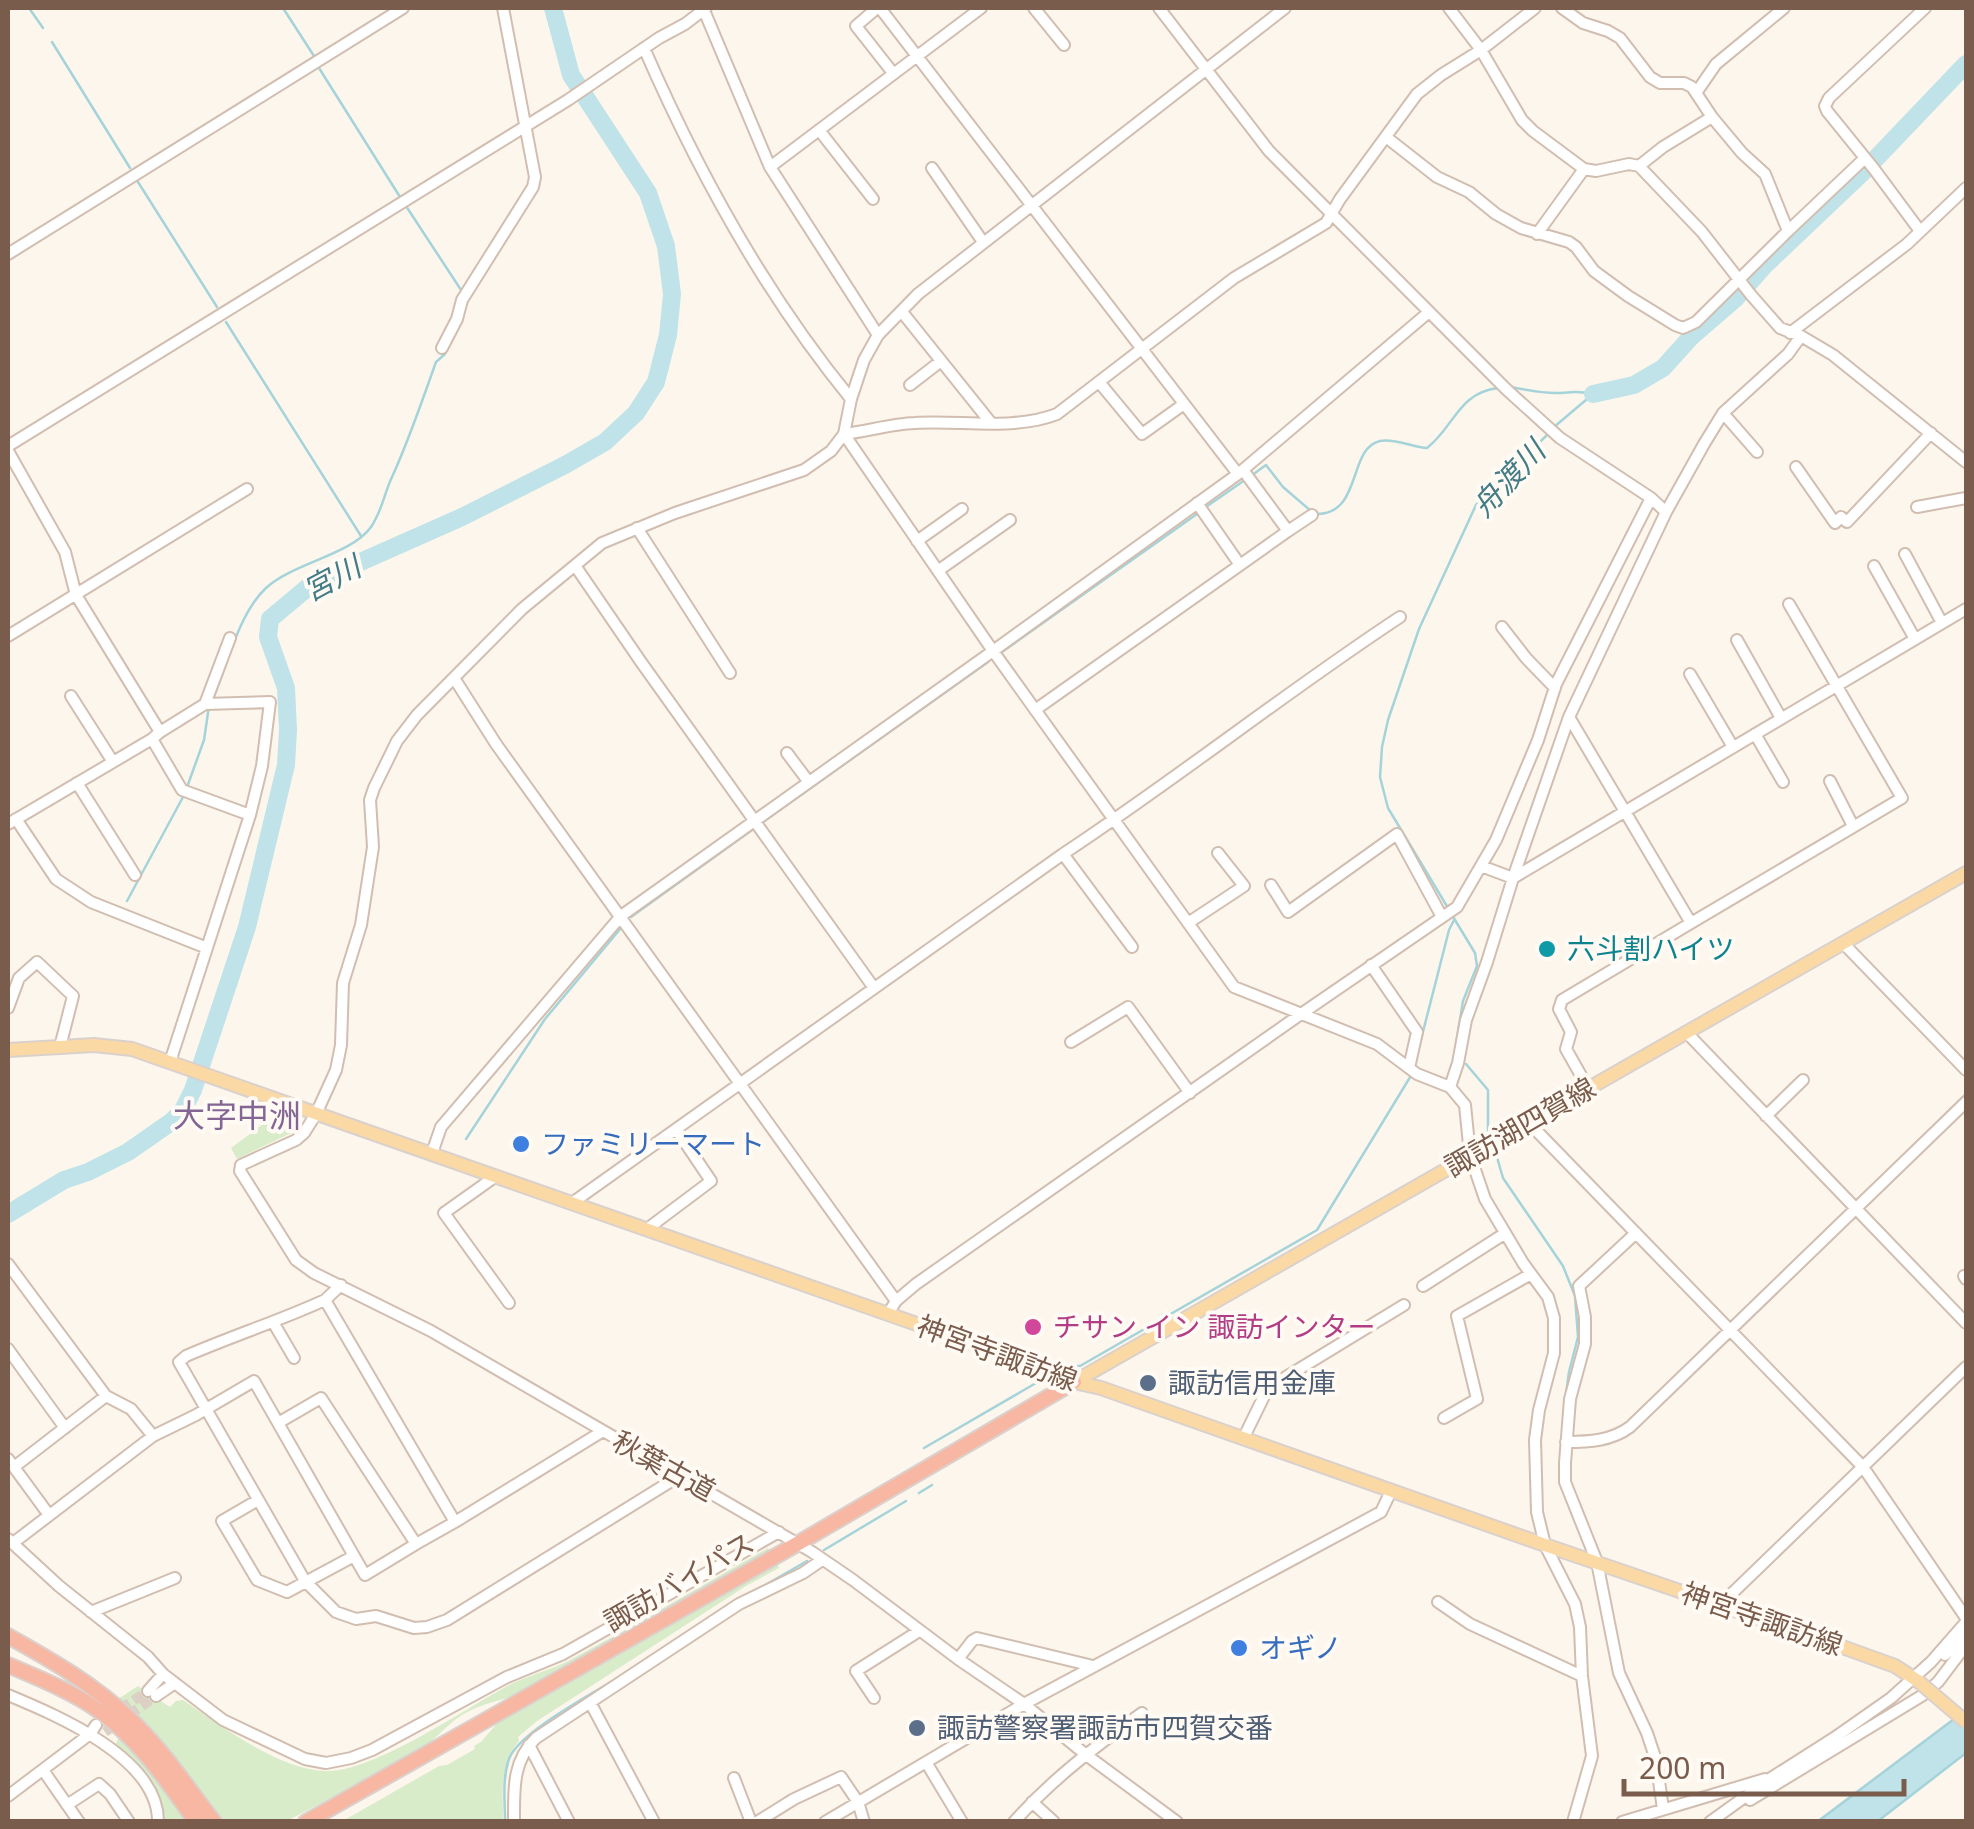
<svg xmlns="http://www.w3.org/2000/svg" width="1974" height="1829" font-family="'Noto Sans','Noto Sans JP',sans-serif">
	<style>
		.green { fill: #d8ecc9 }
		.water { fill: #bfe3e8; stroke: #a5d3da; stroke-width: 2.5 }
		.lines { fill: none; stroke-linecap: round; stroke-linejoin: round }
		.stream { stroke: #a5d3da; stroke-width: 2.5 }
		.river { stroke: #bfe3e8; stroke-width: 18 }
		.minor-tunnel { stroke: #dcd0c4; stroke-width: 10; stroke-dasharray: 10 5; stroke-linecap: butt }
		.minor-casing { stroke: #d1beb0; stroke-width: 14 }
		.major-casing { stroke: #dad1cd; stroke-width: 16 }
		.highway-casing { stroke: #dad1cd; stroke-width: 18 }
		.minor { stroke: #fff; stroke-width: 10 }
		.major { stroke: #fbd9a5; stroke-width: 12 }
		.highway { stroke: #f7b7a3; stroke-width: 14 }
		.major-bridge-casing { stroke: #dad1cd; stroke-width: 16; stroke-linecap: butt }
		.major-bridge { stroke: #fbd9a5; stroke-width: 12 }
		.culture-dot { fill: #0f9aa8; stroke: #fffaf3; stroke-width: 4 }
		.shop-dot { fill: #3f7fe0; stroke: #fffaf3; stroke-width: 4 }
		.hotel-dot { fill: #d1479c; stroke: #fffaf3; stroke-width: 4 }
		.service-dot { fill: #5c6f8a; stroke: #fffaf3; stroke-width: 4 }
		.labels { text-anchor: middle; stroke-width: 8; stroke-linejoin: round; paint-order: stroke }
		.culture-label { font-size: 28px; fill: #0d838f; stroke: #fffaf3; text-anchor: start }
		.street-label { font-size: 28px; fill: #7a5c4d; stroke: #fffaf3 }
		.shop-label { font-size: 28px; fill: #366cbe; stroke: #fffaf3; text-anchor: start }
		.hotel-label { font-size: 28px; fill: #b23c85; stroke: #fffaf3; text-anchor: start }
		.service-label { font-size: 28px; fill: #4e5e75; stroke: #fffaf3; text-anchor: start }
		.water-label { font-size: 30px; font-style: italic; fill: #437c86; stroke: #fffaf3 }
		.quarter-label { font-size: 32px; fill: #846695; stroke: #fffaf3 }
	</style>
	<rect width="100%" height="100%" fill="#fdf6ec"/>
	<!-- green -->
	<path class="green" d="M278 1113 301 1121 291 1133 237 1159 231 1148Z
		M768 1548 770 1551 515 1696C492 1702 467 1708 449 1725 438 1734 430 1744 418 1752L287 1821H223L149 1734 115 1701 138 1686 170 1707 176 1701 183 1700C221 1726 278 1769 325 1771 371 1774 468 1707 511 1684 530 1675 550 1670 568 1661 636 1625 702 1585 768 1548Z
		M777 1563 779 1568 746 1586 537 1721 518 1737 519 1741C499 1765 503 1792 503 1821L341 1822 439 1766 447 1765 475 1749 474 1746 481 1742 499 1721Z
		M118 1739H121L141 1756 187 1821H162L161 1810 114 1748Z"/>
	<!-- water -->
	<path class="water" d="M1966 1710V1753L1878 1821 1817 1822Z"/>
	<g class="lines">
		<!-- stream -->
		<path class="stream" d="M29 8 43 28
			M283 8 314 56
			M52 42 130 168
			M319 68 400 197
			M138 182 217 307
			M404 203 463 293
			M463 315 468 299
			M226 322 361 536
			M1511 387C1526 390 1540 393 1556 393 1569 393 1578 390 1591 394
			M1554 427 1593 394
			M1255 473 1266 465 1283 487 1311 511
			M1203 509 1242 482
			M1318 514C1362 513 1348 448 1380 441 1394 438 1413 447 1427 448 1455 426 1458 393 1498 388
			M1002 652 1197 514
			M213 699C227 665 239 613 266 588 293 563 351 555 371 527 382 511 384 494 392 477 409 440 422 401 436 362L445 354 456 331
			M186 790 204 740 209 706
			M763 822 988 662
			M127 901 183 797
			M1448 908 1388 808 1380 777 1382 747 1388 720 1419 629 1476 505 1549 433
			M1452 915 1475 953 1477 966 1463 1001 1456 1044
			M631 917 752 830
			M1466 1064 1488 1090V1133
			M1414 1067 1449 930 1454 920
			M466 1139 545 1019 621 928
			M1496 1154 1503 1178 1563 1266 1575 1296 1578 1337 1569 1372 1566 1394
			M1895 1164 1966 1094
			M1858 1199 1875 1183
			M1731 1322 1846 1211
			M1066 1366H1080L1317 1230 1412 1074
			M1681 1371 1720 1332
			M924 1448 1036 1383
			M919 1493 932 1485
			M824 1550 906 1501
			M750 1594 807 1561
			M505 1822C505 1801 502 1779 509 1759 519 1732 594 1693 621 1676"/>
		<!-- river -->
		<path class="river" d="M1593 394 1634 385 1663 368 1691 337 1735 299 1764 266 1862 173 1966 64
			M8 1214 64 1180 88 1172 128 1152 171 1122 183 1110 193 1090 247 927 286 765 288 730 286 688 268 637 270 619 313 583 462 517 565 465 605 442 636 413 656 382 668 335 672 294 666 246 648 193 571 75 553 8"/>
		<!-- minor-tunnel -->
		<path class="minor-tunnel" d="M96 1725 148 1691
			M105 1732 156 1696"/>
		<!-- minor casing -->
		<g class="minor-casing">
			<path id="minor" d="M703 8 770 167 878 335
				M877 8 856 26 893 73
				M880 8 1238 474
				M1034 8 1064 45
				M1159 8 1269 151 1506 389 1560 438 1651 498 1666 512
				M1449 8 1481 50 1522 120 1533 131 1584 169 1596 171 1629 164 1639 166 1702 232 1751 295 1780 328 1801 336 1833 355 1966 462
				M644 48C698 172 765 294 851 399
				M1696 93 1716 64 1784 8
				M819 130 873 199
				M1386 137 1437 177 1469 192 1496 214 1521 228 1569 242 1576 247 1594 271 1628 296 1675 325 1683 328 1696 322 1788 231 1765 174 1742 153 1712 117 1692 87 1684 83H1660L1650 77 1620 38 1608 31 1583 23 1562 8
				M1639 166 1663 147 1712 117
				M770 167 981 8
				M932 168 983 242
				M1788 231 1865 158
				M1920 231 1874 169 1827 111 1825 106 1829 98 1925 8
				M1537 234 1584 169
				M8 254 403 8
				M902 312 991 423
				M1790 333 1907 244 1966 188
				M442 348 457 319 462 300 533 187 535 177 503 8
				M1099 382 1142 434 1184 404
				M910 385 941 361
				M1723 413 1757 452
				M844 434 993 651 1234 987 1377 1044 1417 1074 1450 1087 1465 1105 1470 1155 1485 1199 1523 1263 1548 1297 1554 1318V1353L1539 1410 1535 1440 1537 1512 1545 1545 1575 1604 1580 1627 1582 1676 1592 1756 1573 1822
				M844 434C868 431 891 424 915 423 961 420 1013 431 1057 414L1234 278 1326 223 1340 199 1417 94 1441 75 1481 50 1535 8
				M8 446 568 100 659 38 685 24 706 8
				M8 451 65 552 76 595 160 732
				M1796 467 1835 523 1841 517 1847 522 1931 433
				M1197 503 1240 565
				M1917 507 1966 498
				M637 528 730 673
				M1288 531 1312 515
				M917 541 962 509
				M1905 554 1942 623
				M1874 566 1915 639
				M576 567 641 662 874 988
				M939 570 1010 520
				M1502 627 1526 658 1555 688
				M8 636 247 489
				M1737 640 1781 718
				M1690 674 1733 747
				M454 678 496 744 896 1301
				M71 696 113 762
				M205 704 230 638
				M1035 710 1288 531 1243 470
				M1569 717 1691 923 1902 798 1789 604
				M1755 734 1783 782
				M152 739 182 790 250 815
				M787 753 808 781
				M1830 781 1853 826
				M77 783 135 875
				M16 819 56 879 91 902 207 948
				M8 824 152 739 160 732 205 704 270 702 262 766 250 815 170 1062
				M1063 854 1132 947
				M1481 866 1513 878
				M1513 878 1966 609
				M1271 885 1288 912 1397 834 1442 917
				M1188 923 1244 886 1218 853
				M1843 943 1966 1070
				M1371 965 1417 1032 1409 1068
				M8 1008 19 978 37 962 73 996 60 1047
				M1686 1032 1966 1323
				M1071 1042 1128 1007 1190 1093
				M1450 1087 1458 1063 1466 1020 1487 962 1513 878 1569 717 1666 512 1704 444 1723 413 1788 354 1801 336
				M1588 1088 1566 1049 1571 1032 1559 1009 1562 1000 1691 923
				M1766 1116 1803 1080
				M1528 1122 1863 1467 1966 1618
				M432 1153 441 1127 621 916 993 651 1238 474 1429 312
				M496 1176 444 1213 509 1303
				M572 1203 1063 854C1178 778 1286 692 1400 617
				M647 1229 711 1181 676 1129
				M1636 1233 1579 1286 1585 1317V1344L1570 1399 1565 1463V1482L1597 1562 1619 1673 1647 1733 1656 1760 1663 1809
				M8 1264 106 1396 131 1409 153 1436
				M1964 1276 1966 1279
				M341 1285 325 1300 455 1522
				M1423 1286 1504 1234
				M325 1300C279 1321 232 1336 186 1356L179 1362 305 1581 336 1612 356 1619 376 1616 414 1628 427 1627 447 1620 681 1475
				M888 1314 896 1301 916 1284 1301 1014 1457 907 1496 840 1538 740 1556 684 1651 498
				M273 1322 294 1358
				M8 1349 65 1428
				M1444 1418 1477 1399 1457 1316 1531 1274
				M278 1423 321 1398 416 1544 455 1522 603 1431
				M1243 1439 1268 1388 1404 1305
				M1566 1442C1589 1442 1611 1441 1630 1427L1966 1102
				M8 1459 49 1515
				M14 1467 106 1396
				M8 1539 59 1586 148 1657 163 1674 223 1720 305 1759 326 1763 351 1758 372 1750 507 1677 563 1654 779 1532
				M13 1543 153 1436 196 1415 254 1381 354 1556 287 1592 257 1580 222 1521 258 1500
				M354 1556 365 1575 416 1544
				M1438 1602 1470 1624 1582 1676
				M1720 1605 1966 1367
				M91 1612 175 1578
				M1945 1655 1966 1635
				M958 1659 972 1641 977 1638 1093 1666
				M148 1691 163 1674
				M8 1695C56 1715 159 1758 158 1822
				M156 1696 175 1683
				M874 1698 856 1671 919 1631
				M591 1704 654 1822
				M529 1745 569 1822
				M926 1762 962 1822
				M43 1770 79 1822
				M734 1778 751 1822
				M8 1796 90 1734 96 1725
				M1750 1800 1923 1695 1938 1682 1966 1645
				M1032 1802 1054 1822
				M67 1805 99 1784 110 1794 129 1822
				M514 1822C514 1790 512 1761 536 1738L739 1604 803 1573 822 1560
				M757 1822 794 1799 841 1777 858 1802 864 1822
				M825 1822 1024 1704 1381 1512 1391 1491
				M1014 1822C1052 1779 1096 1746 1142 1713
				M1177 1822 1085 1754 1024 1704 958 1659 853 1580 812 1552 431 1331 314 1273 296 1260 240 1171 241 1165 296 1140 304 1133 316 1114 336 1070 341 1045 343 983 361 925 373 847 370 800 374 788 397 741 417 715 522 609 602 543 675 513 804 470 831 451 844 434 851 399 864 360 878 335 918 294 1285 8
				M1622 1822 1765 1779
				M1710 1822 1771 1778 1834 1738 1891 1698 1931 1662 1966 1622"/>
		</g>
		<!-- major casing -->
		<g class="major-casing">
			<path id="major" d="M8 1050 94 1045 132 1049 1045 1369 1074 1382 1101 1388 1545 1545 1834 1644 1895 1666 1918 1681
				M1074 1382 1966 873"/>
		</g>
		<!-- highway casing -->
		<g class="highway-casing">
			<path id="highway" d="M8 1636C51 1660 93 1684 130 1719 162 1749 187 1787 214 1822
				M8 1665C36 1677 66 1689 92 1706 136 1735 166 1779 196 1822
				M306 1822 797 1544 1074 1382"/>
		</g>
		<!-- minor -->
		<use href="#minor" class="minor"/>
		<!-- major -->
		<use href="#major" class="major"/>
		<!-- highway -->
		<use href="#highway" class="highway"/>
		<!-- major-bridge casing -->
		<g class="major-bridge-casing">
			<path id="major-bridge" d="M1918 1681 1966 1722"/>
		</g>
		<!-- major-bridge -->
		<use href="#major-bridge" class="major-bridge"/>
	</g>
	<!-- markers -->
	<circle class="culture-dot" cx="1547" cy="949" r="10"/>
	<g class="shop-dot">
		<circle cx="521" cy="1144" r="10"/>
		<circle cx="1239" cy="1648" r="10"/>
	</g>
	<circle class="hotel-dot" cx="1033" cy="1327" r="10"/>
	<g class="service-dot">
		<circle cx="1148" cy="1383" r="10"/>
		<circle cx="917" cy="1728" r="10"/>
	</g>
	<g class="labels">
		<!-- culture labels -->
		<g class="culture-label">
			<text x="1567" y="959">六斗割ハイツ</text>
		</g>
		<!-- street labels -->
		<g class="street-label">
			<text transform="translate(1520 1127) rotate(-30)" y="10">諏訪湖四賀線</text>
			<text transform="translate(997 1353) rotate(20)" y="10">神宮寺諏訪線</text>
			<text transform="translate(664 1466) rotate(29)" y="10">秋葉古道</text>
			<text transform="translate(679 1582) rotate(-30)" y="10">諏訪バイパス</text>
			<text transform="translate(1762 1619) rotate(19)" y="10">神宮寺諏訪線</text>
		</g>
		<!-- shop labels -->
		<g class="shop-label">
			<text x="541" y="1154">ファミリーマート</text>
			<text x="1259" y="1658">オギノ</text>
		</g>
		<!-- hotel labels -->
		<g class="hotel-label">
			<text x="1053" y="1337">チサン イン 諏訪インター</text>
		</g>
		<!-- service labels -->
		<g class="service-label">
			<text x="1168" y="1393">諏訪信用金庫</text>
			<text x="937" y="1738">諏訪警察署諏訪市四賀交番</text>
		</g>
		<!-- water labels -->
		<g class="water-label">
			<text transform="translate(1509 479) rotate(-47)" y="10">舟渡川</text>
			<text transform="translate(332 579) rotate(-28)" y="10">宮川</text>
		</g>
		<!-- quarter labels -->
		<g class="quarter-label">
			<text x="237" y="1127">大字中洲</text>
		</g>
	</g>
	<!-- border -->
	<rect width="1974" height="1829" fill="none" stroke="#7a5c4d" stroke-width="20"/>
	<!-- scale -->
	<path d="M1624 1779v15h280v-15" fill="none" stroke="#7a5c4d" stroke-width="5"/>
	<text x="1639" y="1779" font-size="30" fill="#7a5c4d" stroke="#fffaf3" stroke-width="8" paint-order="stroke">200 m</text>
</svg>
